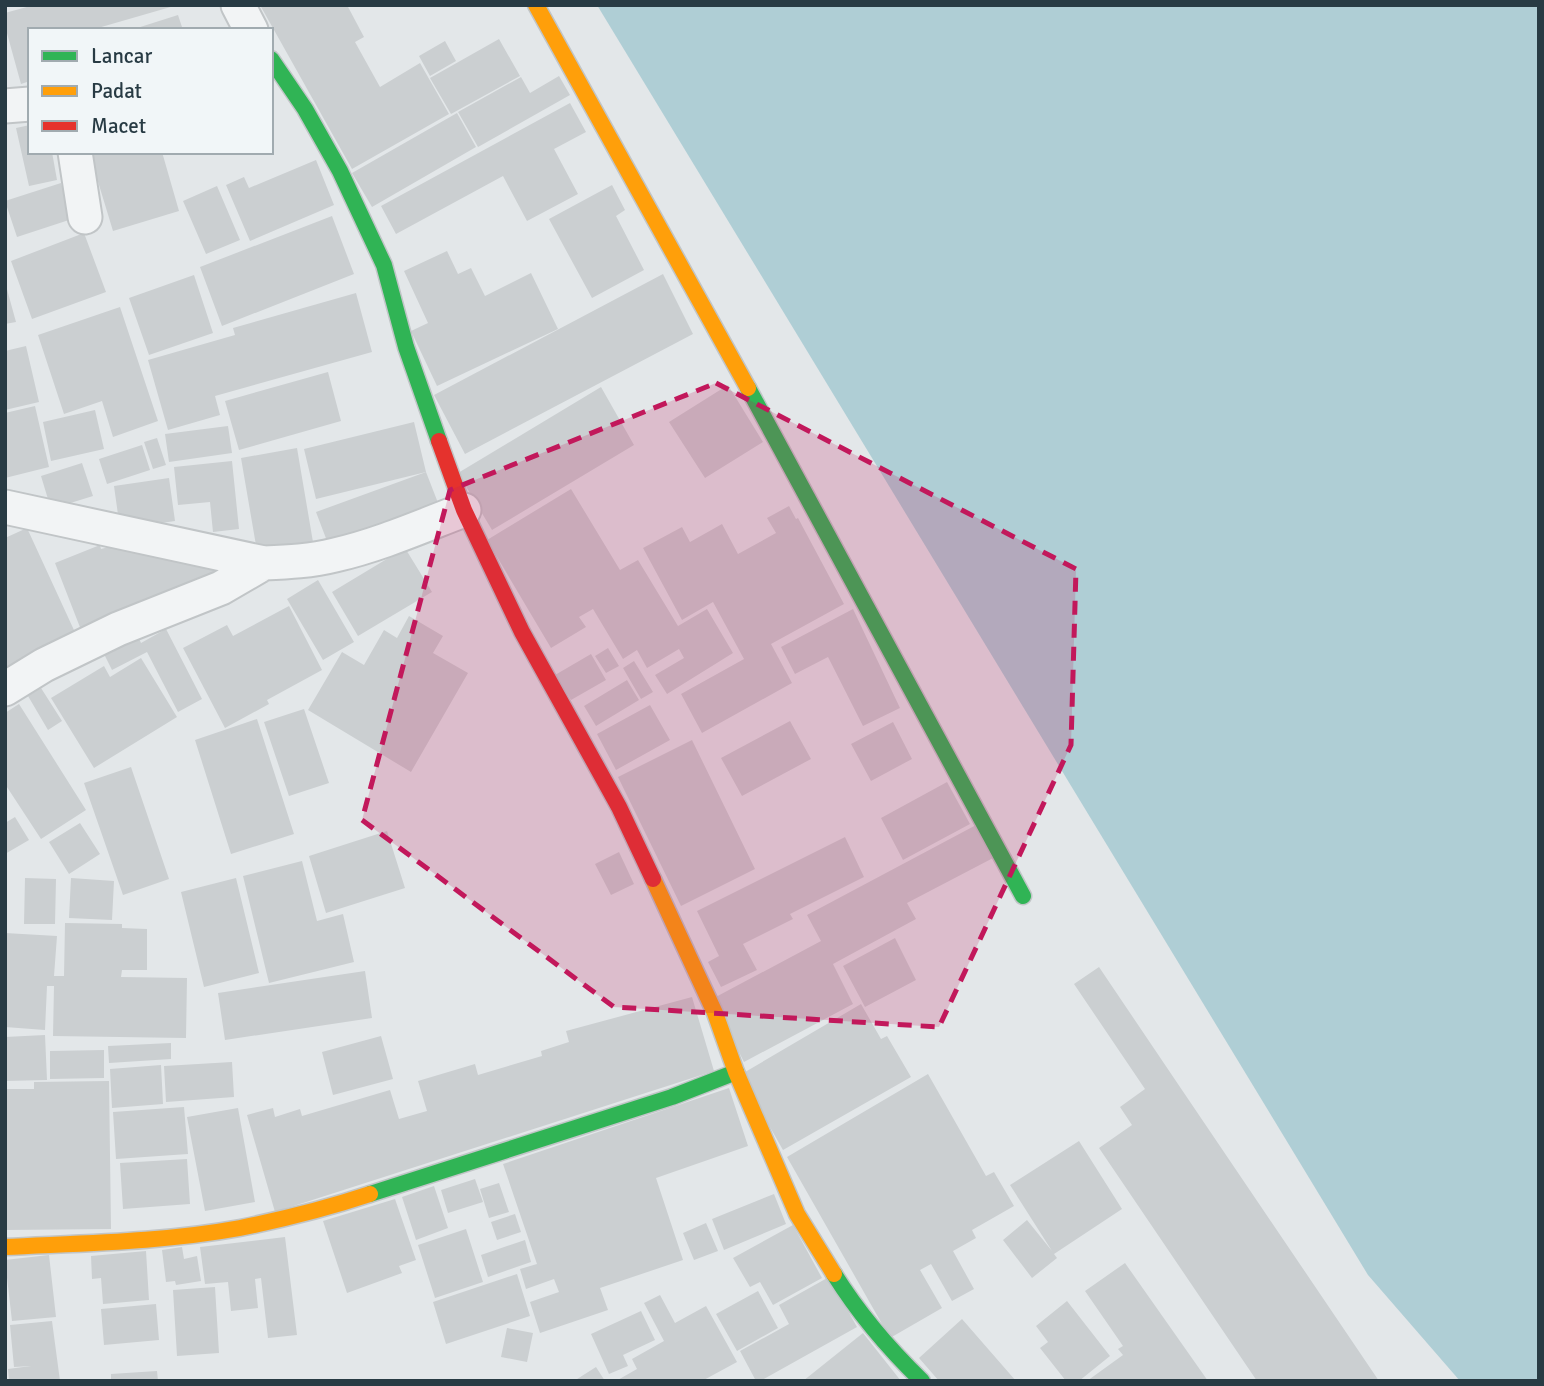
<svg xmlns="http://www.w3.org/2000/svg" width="1544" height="1386" font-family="Signika,sans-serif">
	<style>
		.water { fill: #afced5 }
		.building { fill: #cbcfd1 }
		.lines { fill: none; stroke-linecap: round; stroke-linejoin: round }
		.street-casing { stroke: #c1c5c7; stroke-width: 37 }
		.fast-casing { stroke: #c1c5c7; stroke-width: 19 }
		.slow-casing { stroke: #c1c5c7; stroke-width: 19 }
		.jam-casing { stroke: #c1c5c7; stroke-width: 19 }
		.street { stroke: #f2f4f5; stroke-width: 33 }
		.fast { stroke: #30b455; stroke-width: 16 }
		.slow { stroke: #ff9f0a; stroke-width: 16 }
		.jam { stroke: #e5322d; stroke-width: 16 }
		.marked { fill: #c2185b; fill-opacity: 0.2; stroke: #c2185b; stroke-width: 5; stroke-dasharray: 14 9; stroke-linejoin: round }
	</style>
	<rect width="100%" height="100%" fill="#e3e7e9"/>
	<!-- water -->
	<path class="water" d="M597 5H1539V1381H1460L1368 1275Z"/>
	<!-- building -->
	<path class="building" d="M34 5H174V6L91 30H30V81L21 84 5 26V13Z
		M260 5H347L364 37 355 42 380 87 420 63 449 114 352 169Z
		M178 15 183 30H134V29Z
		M499 39 520 76 451 114 430 78Z
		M445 41 456 61 430 76 419 56Z
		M559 76 570 95 478 147 458 112 521 77 530 93Z
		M570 103 586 132 554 149 578 194 527 221 503 176 396 234 381 206Z
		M457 113 476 147 372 207 352 173Z
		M30 125V152H52L57 180 29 186 16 128Z
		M89 152H162L179 211 113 231Z
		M316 160 334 205 250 241 226 185 244 177 249 188Z
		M61 183 72 219 17 237 5 201Z
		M612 185 625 210 616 216 644 270 592 298 549 219Z
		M217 186 240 240 206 254 183 201Z
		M332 216 354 274 222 326 200 267Z
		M84 233 106 292 32 319 11 261Z
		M447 251 458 274 471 268 485 296 531 273 558 329 437 386 411 331 428 323 404 271Z
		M663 274 693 334 465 454 434 395Z
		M194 275 213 333 149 355 129 298Z
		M5 282 16 322 5 324Z
		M356 293 372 352 215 396 220 415 168 430 148 360 235 335 233 328Z
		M120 307 158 421 113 437 102 401 64 414 38 335Z
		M26 346 39 402 5 410V351Z
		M328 372 341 421 239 450 225 401Z
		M728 385 763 442 705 478 669 422Z
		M601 387 634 445 492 530 458 473Z
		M35 406 49 467 5 478V413Z
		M95 410 104 449 51 461 43 422Z
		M414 422 426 472 440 508 330 549 316 512 426 472 316 499 304 449Z
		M228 426 232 453 169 462 165 434Z
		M157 438 166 465 153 469 144 442Z
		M142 445 150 470 107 484 99 459Z
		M297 448 314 548 258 557 241 458Z
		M232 461 239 529 213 532 210 502 178 505 174 467Z
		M82 463 93 496 51 509 41 476Z
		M169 478 175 521 120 529 114 486Z
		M571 489 620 570 638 560 678 626 707 609 733 653 667 694 655 675 684 658 679 649 647 668 637 650 623 659 593 609 579 617 586 627 551 648 487 540Z
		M789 506 796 519 798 518 844 604 771 644 792 683 702 733 681 694 744 659 713 602 682 620 643 548 682 527 690 542 722 524 738 554 776 533 767 518Z
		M27 528 79 641 5 676V538Z
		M120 544 213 565 217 578 125 607 129 616 83 635 55 563 100 545 101 549Z
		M405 548 432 592 358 636 332 592Z
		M318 580 354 642 323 660 287 599Z
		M289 606 322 670 267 700 269 704 225 728 183 648 227 625 233 636Z
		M853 609 900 708 863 726 828 657 795 674 781 647Z
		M409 616 443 636 433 653 468 673 411 772 308 710 342 652 364 665 384 630 397 638Z
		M166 629 202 699 178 712 147 652 112 670 103 652 137 634 141 643Z
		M608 648 619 666 606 673 595 656Z
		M591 654 606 680 571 700 555 675Z
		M141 658 177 717 94 768 51 698 104 666 110 677Z
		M634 661 653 692 641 699 623 668Z
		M627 680 639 700 596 726 584 706Z
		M41 688 62 721 48 730 28 696Z
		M19 704 86 810 41 839 5 784V713Z
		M650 705 670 740 616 770 597 734Z
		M304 709 329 783 289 796 264 722Z
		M257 719 294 834 231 854 195 740Z
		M790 721 811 759 742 796 721 758Z
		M893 722 912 759 871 781 851 744Z
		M692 740 755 869 681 906 618 777Z
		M131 767 169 879 123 895 84 783Z
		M947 782 970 824 903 860 881 818Z
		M15 817 29 840 5 854V823Z
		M80 823 100 854 69 874 49 842Z
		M978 824 995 857 907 903 916 919 833 964 853 1004 744 1062 712 999 821 941 807 915Z
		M387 831 405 888 326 913 309 856Z
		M845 837 864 877 790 914 793 919 743 944 757 970 721 987 708 962 719 956 697 911Z
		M619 852 634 884 611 895 595 864Z
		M302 861 317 921 343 914 354 962 269 983 243 876Z
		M25 878 56 879 55 924H24Z
		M71 878 114 881 112 920 69 918Z
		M236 878 259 973 204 987 181 892Z
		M65 923 122 924V928L147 929V970H122L121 977 187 978 186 1038 53 1036 54 986H47L45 1030 5 1027V933L57 936 54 976H64Z
		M895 938 916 980 865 1007 843 966Z
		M1099 967 1182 1090 1379 1381H1257L1099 1148 1132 1125 1120 1107 1145 1089 1074 984Z
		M365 971 372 1018 225 1040 218 993Z
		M692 997 714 1071 275 1212 247 1115 273 1108 275 1117 300 1109 302 1116 390 1090 399 1119 427 1111 418 1081 475 1064 478 1075 542 1056 541 1051 569 1042 566 1031Z
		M861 1004 881 1039 887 1036 911 1077 783 1150 740 1075Z
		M45 1035 47 1080 5 1081V1037Z
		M381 1036 393 1079 333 1095 322 1052Z
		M171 1043V1059L109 1063 108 1046Z
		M104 1050V1078L50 1079V1051Z
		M232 1062 234 1097 166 1102 164 1066Z
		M161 1065 163 1104 112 1108 110 1069Z
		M928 1074 986 1176 994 1172 1014 1206 972 1230 976 1238 953 1251 974 1289 952 1301 931 1264 920 1270 942 1308 890 1338 787 1157Z
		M109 1081 111 1229 5 1230V1089H34V1082Z
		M729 1088 748 1146 656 1178 683 1260 600 1288 608 1310 540 1333 530 1302 559 1292 554 1279 526 1289 520 1269 537 1264 503 1164Z
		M184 1107 188 1154 116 1159 113 1112Z
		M238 1108 255 1202 205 1211 187 1117Z
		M1079 1141 1122 1209 1054 1254 1057 1258 1032 1278 1003 1240 1027 1220 1052 1251 1010 1185Z
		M187 1159 190 1204 123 1209 120 1163Z
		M475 1179 483 1202 448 1213 441 1190Z
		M499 1183 509 1212 489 1218 480 1189Z
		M434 1186 448 1228 416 1240 402 1197Z
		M774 1194 786 1224 724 1250 712 1219Z
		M395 1199 416 1260 399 1266 402 1273 347 1293 323 1221Z
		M515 1214 521 1232 497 1240 491 1222Z
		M706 1223 718 1251 694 1260 683 1233Z
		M793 1225 822 1278 773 1305 760 1282 750 1287 733 1258Z
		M466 1229 483 1282 435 1298 418 1245Z
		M285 1237 297 1335 268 1338 261 1278 255 1279 258 1308 231 1311 228 1282 205 1284 200 1247Z
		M525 1240 531 1262 488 1277 481 1255Z
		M182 1247 184 1259 197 1256 201 1281 176 1285 175 1281 166 1282 162 1250Z
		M146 1251 149 1300 103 1304 101 1278 92 1279 91 1256Z
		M49 1255 56 1317 12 1321 5 1260Z
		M1125 1263 1163 1317 1208 1381H1087L1123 1355 1118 1349 1123 1346 1085 1291Z
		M517 1274 530 1316 446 1344 433 1302Z
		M829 1277 857 1327 760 1381H756L740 1351 789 1324 779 1305Z
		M215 1287 219 1353 177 1356 173 1290Z
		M758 1291 778 1328 737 1351 716 1314Z
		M660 1295 675 1323 706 1306 737 1362 702 1381H616L637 1369 632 1359 664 1341 644 1303Z
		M1067 1301 1110 1356 1079 1381H1066L1040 1348 1048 1342 1036 1326Z
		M156 1304 159 1340 104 1345 101 1309Z
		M641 1311 655 1340 623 1355 628 1366 609 1374 591 1334Z
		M962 1319 1016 1381H939L919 1358Z
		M52 1321 60 1381H9L8 1369 31 1366 14 1367 10 1325Z
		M507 1328 533 1333 527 1362 501 1357Z
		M863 1333 901 1381H803Z
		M596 1367 605 1381H574Z
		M157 1371 158 1381H111V1374Z"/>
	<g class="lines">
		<!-- street casing -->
		<g class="street-casing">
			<path id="street" d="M238 5 251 30
				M5 106 30 104
				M75 152 85 217
				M5 507 264 563C288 562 311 561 335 555 379 545 422 526 464 510
				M5 689 44 665 118 629 221 588 264 563"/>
		</g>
		<!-- fast casing -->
		<g class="fast-casing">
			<path id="fast" d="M271 59 305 109 340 171 384 265 406 347 439 441
				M748 388 1023 896
				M370 1194 672 1097 736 1072
				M834 1274C859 1314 888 1348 922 1381"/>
		</g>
		<!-- slow casing -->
		<g class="slow-casing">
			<path id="slow" d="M536 5 748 388
				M653 879 715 1013 736 1072 797 1214 834 1274
				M5 1247C83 1243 164 1242 240 1228 284 1219 328 1208 370 1194"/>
		</g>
		<!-- jam casing -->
		<g class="jam-casing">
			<path id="jam" d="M439 441 464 510 522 632 619 807 653 879"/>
		</g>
		<!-- street -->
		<use href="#street" class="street"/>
		<!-- fast -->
		<use href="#fast" class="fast"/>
		<!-- slow -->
		<use href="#slow" class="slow"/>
		<!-- jam -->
		<use href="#jam" class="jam"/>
	</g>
	<!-- marked area -->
	<path class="marked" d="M716 383 1076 569 1071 745 939 1027 614 1007 362 820 450 490Z"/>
	<!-- border -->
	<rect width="1544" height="1386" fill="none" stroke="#283b44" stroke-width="14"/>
	<!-- legend -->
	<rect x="28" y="28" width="245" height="126" fill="#f1f6f8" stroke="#a1abb0" stroke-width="2"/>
	<rect x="42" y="51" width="35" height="10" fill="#30b455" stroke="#a1abb0" stroke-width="2"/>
	<text x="91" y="63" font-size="21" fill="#283b44">Lancar</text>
	<rect x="42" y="86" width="35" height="10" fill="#ff9f0a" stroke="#a1abb0" stroke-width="2"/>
	<text x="91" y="98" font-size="21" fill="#283b44">Padat</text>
	<rect x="42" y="121" width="35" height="10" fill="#e5322d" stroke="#a1abb0" stroke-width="2"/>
	<text x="91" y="133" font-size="21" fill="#283b44">Macet</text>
</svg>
